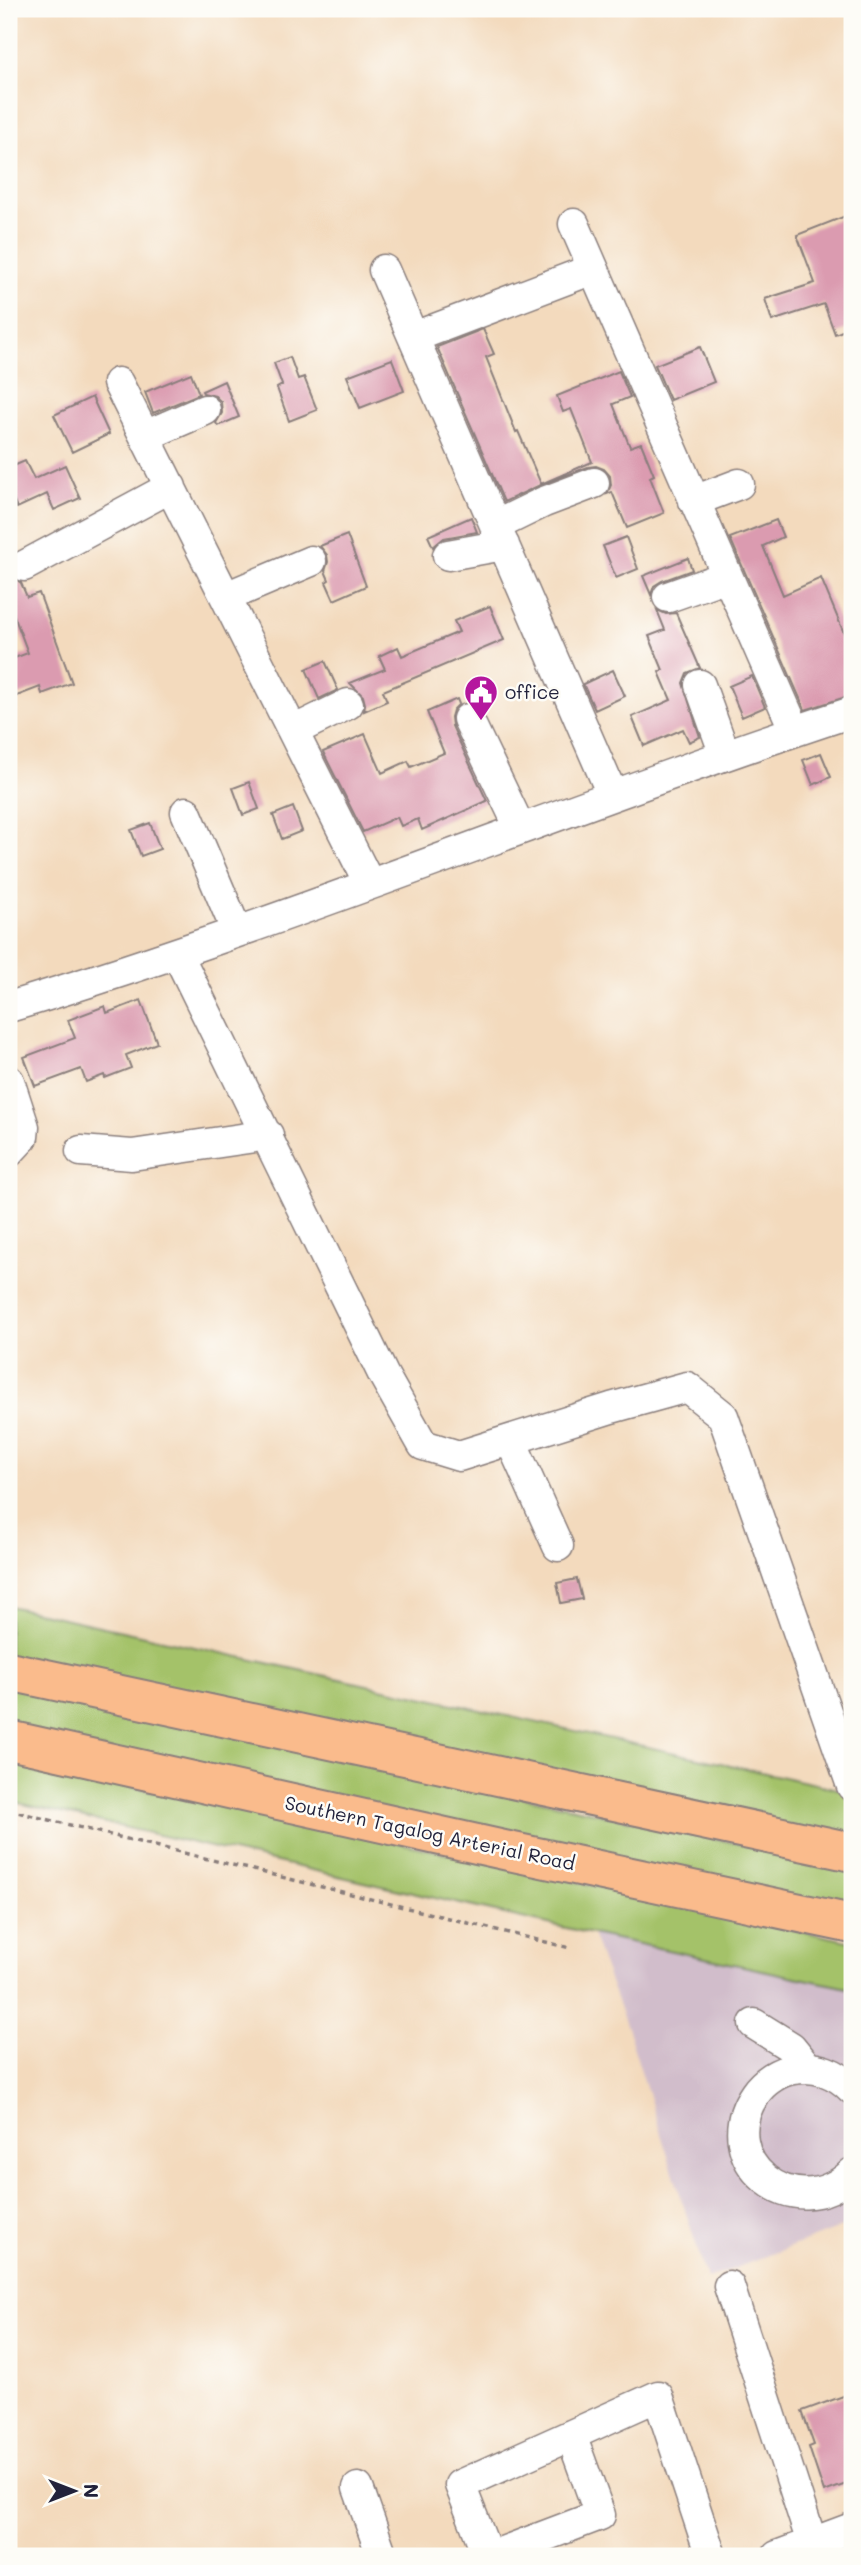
<svg xmlns="http://www.w3.org/2000/svg" width="861" height="2565" font-family="Mali,sans-serif">
	<style>
		.industrial { fill: #d1bdcb }
		.green { fill: #a4c269; stroke: #637252; stroke-width: 2 }
		.building { fill: #db9bb0 }
		.lines { fill: none; stroke-linecap: round; stroke-linejoin: round }
		.minor-casing { stroke: #8a7e7c; stroke-width: 33 }
		.highway-casing { stroke: #8a7e7c; stroke-width: 42 }
		.path { stroke: #8a7e7c; stroke-width: 3.5; stroke-dasharray: 5 5; stroke-linecap: butt }
		.minor { stroke: #fff; stroke-width: 30 }
		.highway { stroke: #fabb8c; stroke-width: 38 }
		.labels { text-anchor: middle; stroke-width: 5; stroke-linejoin: round; paint-order: stroke }
		.poi-label { font-size: 19px; fill: #22223b; stroke: #fdfcf7; text-anchor: start }
		.street-label { font-size: 19px; fill: #22223b; stroke: #fdfcf7 }
	</style>
	<rect width="100%" height="100%" fill="#fdfcf7"/>
	<filter id="ink" filterUnits="userSpaceOnUse"><feTurbulence type="fractalNoise" baseFrequency=".0143" numOctaves="2"/><feDisplacementMap in="SourceGraphic" scale="14" xChannelSelector="R" yChannelSelector="G"/><feConvolveMatrix kernelMatrix="1 2 1 2 8 2 1 2 1" color-interpolation-filters="sRGB"/></filter>
	<filter id="wash" filterUnits="userSpaceOnUse"><feTurbulence type="fractalNoise" baseFrequency=".00686" numOctaves="4" result="noise"/><feDisplacementMap in="SourceGraphic" scale="28" xChannelSelector="R" yChannelSelector="G"/><feGaussianBlur stdDeviation="1.57" result="paint"/><feColorMatrix in="noise" values="0 0 0 0 0 0 0 0 0 0 0 0 0 0 0 0 0 1.4 0 .05"/><feComposite in="paint" operator="in"/></filter>
	<g filter="url(#wash)">
		<rect width="100%" height="100%" fill="#f3dabd"/>
		<!-- industrial -->
		<path class="industrial" d="M592 1934 852 1989V2223L707 2279 628 2030Z"/>
		<!-- green -->
		<path class="green" d="M9 1606 852 1792V1840L9 1657Z
			M9 1686 852 1868V1912L9 1729Z
			M9 1762 253 1811 852 1942V1989L592 1934 9 1801Z"/>
		<g id="blocks">
			<!-- building -->
			<path class="building" d="M848 215 852 226V327L835 334 824 304 772 321 765 299 815 283 797 235Z
				M483 329 494 354 486 357 516 432 518 431 541 484 592 462 571 409 563 412 557 396 619 371 630 397 613 404 630 447 641 443 654 475 650 477 664 513 627 528 612 492 607 494 611 485 610 476 604 469 596 466 588 467 538 486 504 502 437 347Z
				M700 347 714 382 670 400 655 365Z
				M290 357 298 379 304 377 317 410 289 421 277 388 282 385 274 363Z
				M392 359 404 391 360 408 347 376Z
				M191 373 199 394 153 413 145 392Z
				M224 381 239 417 218 426 216 423 222 413 221 402 215 396 203 393 202 391Z
				M92 397 109 434 72 452 54 415Z
				M25 461 34 479 65 465 80 498 54 510 47 494 17 508 9 489V468Z
				M471 517 477 532 444 538 433 547 428 536Z
				M776 520 783 537 763 546 783 595 821 578 846 638 852 635V695L805 710 730 538Z
				M347 535 366 586 334 600 326 582 329 580 325 571 328 562 327 555 320 546Z
				M626 537 638 569 616 578 603 546Z
				M688 558 692 570 662 581 654 586 651 595 643 576Z
				M9 574 21 583 27 597 39 593 72 683 42 694 40 687 9 699V660L28 653 9 602Z
				M490 606 504 640 383 691 387 701 364 711 365 704 363 696 350 683 385 669 379 656 398 647 402 656 459 632 454 621Z
				M657 610 666 614 676 613 700 668 687 673 683 683 700 737 689 742 683 729 644 746 632 717 671 700 659 672 663 670 649 636 665 630Z
				M325 661 338 690 319 699 306 669Z
				M613 670 625 696 595 710 583 684Z
				M752 676 765 707 742 717 729 686Z
				M457 699 459 704 453 710 451 717 452 726 487 801 422 830 418 819 401 826 397 817 363 832 323 752 365 734 382 773 408 761 411 767 444 753 427 712Z
				M821 753 831 777 813 785 803 760Z
				M249 782 259 809 243 815 233 788Z
				M293 807 302 831 282 839 273 815Z
				M150 823 160 849 141 856 131 830Z
				M141 1000 157 1043 126 1055 131 1068 105 1078 104 1075 86 1082 81 1069 35 1086 24 1057 75 1038 68 1020 105 1006 107 1013Z
				M577 1579 582 1599 561 1603 557 1583Z
				M846 2395 852 2413V2482L824 2492 809 2447 814 2445 802 2411Z"/>
		</g>
	</g>
	<g filter="url(#ink)">
		<use href="#blocks" fill-opacity="0" stroke="#8a7e7c" stroke-width="2"/>
		<g class="lines">
			<!-- minor casing -->
			<g class="minor-casing">
				<path id="minor" d="M574 224 795 731
					M384 270 612 794
					M414 337 593 269
					M118 383 369 883
					M145 436 205 410
					M694 501 739 484
					M495 526 544 502 594 483
					M448 555 504 545
					M24 566 171 487
					M226 597 311 561
					M668 597 727 576
					M700 685 725 755
					M468 719 520 828
					M293 731 348 704
					M186 812 237 932
					M177 953 383 1374 423 1445 459 1456 611 1408 687 1387 723 1416 852 1786
					M9 1007C294 921 569 805 852 712
					M9 1081 24 1127 23 1137 9 1152
					M81 1151 132 1155 268 1135
					M511 1441 558 1546
					M754 2024 791 2047 808 2068
					M852 2089C837 2073 816 2065 794 2069 779 2071 764 2081 755 2094 710 2159 794 2229 852 2173
					M729 2286 812 2543
					M358 2488 382 2556
					M488 2556 460 2485 658 2396 711 2556
					M492 2556 600 2515 571 2435
					M777 2556 852 2528"/>
			</g>
			<!-- highway casing -->
			<g class="highway-casing">
				<path id="highway" d="M9 1671 852 1852
					M9 1740 504 1850 852 1924"/>
			</g>
			<!-- path -->
			<path class="path" d="M9 1810 570 1948"/>
			<!-- minor -->
			<use href="#minor" class="minor"/>
			<!-- highway -->
			<use href="#highway" class="highway"/>
		</g>
	</g>
	<!-- icons -->
	<defs>
		<g id="civic-pin" transform="scale(1.75)"><path d="M0 17L-7.5 6A9.5 9.5 0 1 1 7.5 6Z" fill="#b5179e" stroke="#fdfcf7"/><path d="M-.6-6.5H3V-4.5H.6V-3L4-1V1h2V6H-6V1h2V-1L-.6-3ZM-1.2 2.5V6h2.4V2.5Z" fill="#fff"/></g>
	</defs>
	<g fill-rule="evenodd">
		<use href="#civic-pin" x="481" y="692"/>
	</g>
	<g class="labels">
		<!-- poi labels -->
		<g class="poi-label">
			<text x="505" y="699">office</text>
		</g>
		<!-- street labels -->
		<g class="street-label">
			<text transform="translate(430 1833) rotate(12)" y="7">Southern Tagalog Arterial Road</text>
		</g>
	</g>
	<!-- margin -->
	<rect width="861" height="2565" fill="none" stroke="#fdfcf7" stroke-width="35"/>
	<!-- north arrow -->
	<g transform="translate(74 2491) rotate(90)" stroke="#fdfcf7" stroke-width="5" paint-order="stroke">
	<path d="M0-5L12 26L0 18L-12 26Z" fill="#22223b"/>
	<text y="-10" font-size="19" font-weight="bold" text-anchor="middle" fill="#22223b">N</text>
	</g>
</svg>
